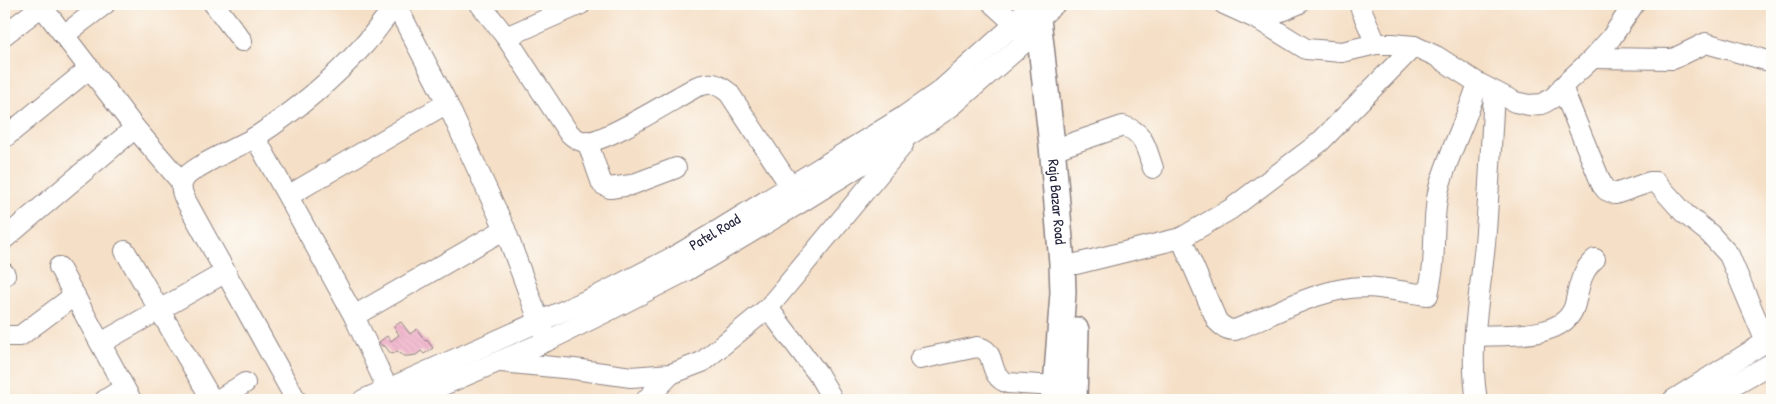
<svg xmlns="http://www.w3.org/2000/svg" width="1776" height="404" font-family="'Patrick Hand',sans-serif">
	<style>
		.building { fill: url(#building-back-hatch) }
		.lines { fill: none; stroke-linecap: round; stroke-linejoin: round }
		.minor-casing { stroke: #8c8080; stroke-width: 22 }
		.major-casing { stroke: #8c8080; stroke-width: 28 }
		.minor { stroke: #fff; stroke-width: 20 }
		.major { stroke: #fff; stroke-width: 25 }
		.labels { text-anchor: middle; stroke-width: 4; stroke-linejoin: round; paint-order: stroke }
		.street-label { font-size: 15px; fill: #22223b; stroke: #fdfcf7 }
	</style>
	<defs>
		<pattern id="building-back-hatch" width="6" height="6" patternUnits="userSpaceOnUse" patternTransform="scale(1.25)"><rect width="6" height="6" fill="#efa3c1"/><path d="M-1 5l2 2M0 0l6 6M5-1l2 2" fill="none" stroke="#cd8ca7"/></pattern>
	</defs>
	<rect width="100%" height="100%" fill="#fdfcf7"/>
	<filter id="ink" filterUnits="userSpaceOnUse"><feTurbulence type="fractalNoise" baseFrequency=".02" numOctaves="2"/><feDisplacementMap in="SourceGraphic" scale="10" xChannelSelector="R" yChannelSelector="G"/><feConvolveMatrix kernelMatrix="1 2 1 2 8 2 1 2 1" color-interpolation-filters="sRGB"/></filter>
	<filter id="wash" filterUnits="userSpaceOnUse"><feTurbulence type="fractalNoise" baseFrequency=".0096" numOctaves="4" result="noise"/><feDisplacementMap in="SourceGraphic" scale="20" xChannelSelector="R" yChannelSelector="G"/><feGaussianBlur stdDeviation="1.12" result="paint"/><feColorMatrix in="noise" values="0 0 0 0 0 0 0 0 0 0 0 0 0 0 0 0 0 1.4 0 .05"/><feComposite in="paint" operator="in"/></filter>
	<g filter="url(#wash)">
		<rect width="100%" height="100%" fill="#f5dfc6"/>
		<g id="blocks">
			<!-- building -->
			<path class="building" d="M401 322 410 334 417 329 425 341 427 340 433 348 424 354 421 351 416 355 408 356H404L397 351 393 354 392 353 391 354 385 346H382L379 342 387 336 391 341 399 335 394 326Z"/>
		</g>
	</g>
	<g filter="url(#ink)">
		<use href="#blocks" fill-opacity="0" stroke="#8c8080" stroke-width="1"/>
		<g class="lines">
			<!-- minor casing -->
			<g class="minor-casing">
				<g id="minor">
					<path d="M40 4 135 128 182 183"/>
					<path d="M214 4 242 41"/>
					<path d="M480 4 506 37 568 132C573 137 578 141 585 142 605 143 675 98 696 87 711 81 717 83 729 93L791 187"/>
					<path d="M993 4 1015 24 1022 35"/>
					<path d="M1224 4 1259 20 1306 49 1342 52 1376 44H1392L1414 46 1436 56 1478 83 1515 102 1529 105 1542 104 1554 97 1568 81 1593 58 1611 38 1634 4"/>
					<path d="M1359 4 1376 44"/>
					<path d="M396 5 447 103 505 229 544 334"/>
					<path d="M1259 20 1298 4"/>
					<path d="M4 35 42 6"/>
					<path d="M64 35 105 4"/>
					<path d="M506 37 581 4"/>
					<path d="M1593 58 1673 59 1706 43 1772 62"/>
					<path d="M1562 87 1602 185 1606 190 1615 194 1650 182H1656L1684 213 1710 234 1729 255 1766 342"/>
					<path d="M255 137 354 316 388 390"/>
					<path d="M4 138 90 68"/>
					<path d="M587 141 602 184 610 188 631 185 676 168"/>
					<path d="M1064 146 1123 126C1145 132 1146 149 1153 168"/>
					<path d="M288 196 447 103"/>
					<path d="M1181 238 1217 321C1223 327 1227 330 1235 330 1275 314 1319 288 1363 287 1384 287 1407 293 1428 295 1430 285 1432 275 1433 265 1435 239 1433 213 1439 188 1449 152 1467 119 1478 83"/>
					<path d="M4 239 135 128"/>
					<path d="M125 251 212 400"/>
					<path d="M1076 264 1181 238 1231 209 1320 142 1414 46"/>
					<path d="M59 267 131 400"/>
					<path d="M4 273 5 275"/>
					<path d="M768 308 818 374 833 400"/>
					<path d="M354 316 505 229"/>
					<path d="M4 336H20L75 295"/>
					<path d="M1475 336C1504 334 1566 341 1575 304 1579 287 1581 271 1595 259"/>
					<path d="M101 343 226 272"/>
					<path d="M920 359 977 347C999 350 985 375 1008 383L1055 386"/>
					<path d="M501 362 574 369 631 377 671 374 702 362 768 308 903 145"/>
					<path d="M105 400 124 388"/>
					<path d="M218 400 245 383"/>
					<path d="M296 400 185 199C182 193 180 187 183 181 189 167 242 146 257 136 297 110 332 80 364 45 376 32 385 16 398 4"/>
					<path id="s1" d="M363 400 599 295 677 255 717 231 903 117 940 91 1015 24 1030 4"/>
					<path d="M408 400 547 341 608 311 686 271 800 203 914 132 952 106 1025 42 1038 19 1055 4"/>
					<path d="M646 400 671 374"/>
					<path d="M1477 400C1468 349 1480 296 1485 244 1489 194 1491 143 1494 92"/>
					<path d="M1673 400 1772 338"/>
					<path d="M1707 400 1772 363"/>
				</g>
			</g>
			<!-- major casing -->
			<g class="major-casing">
				<g id="major">
					<path id="s2" d="M1040 4 1038 19 1052 145 1062 263 1063 293 1055 400"/>
					<path d="M1074 400 1076 330"/>
				</g>
			</g>
			<!-- minor -->
			<use href="#minor" class="minor"/>
			<!-- major -->
			<use href="#major" class="major"/>
		</g>
	</g>
	<g class="labels">
		<!-- street labels -->
		<g class="street-label">
			<text dy="5" stroke="none"><textPath href="#s2" startOffset="199">Raja Bazar Road</textPath></text>
			<text dy="5" stroke="none"><textPath href="#s1" startOffset="390">Patel Road</textPath></text>
		</g>
	</g>
	<!-- margin -->
	<rect width="1776" height="404" fill="none" stroke="#fdfcf7" stroke-width="20"/>
</svg>
